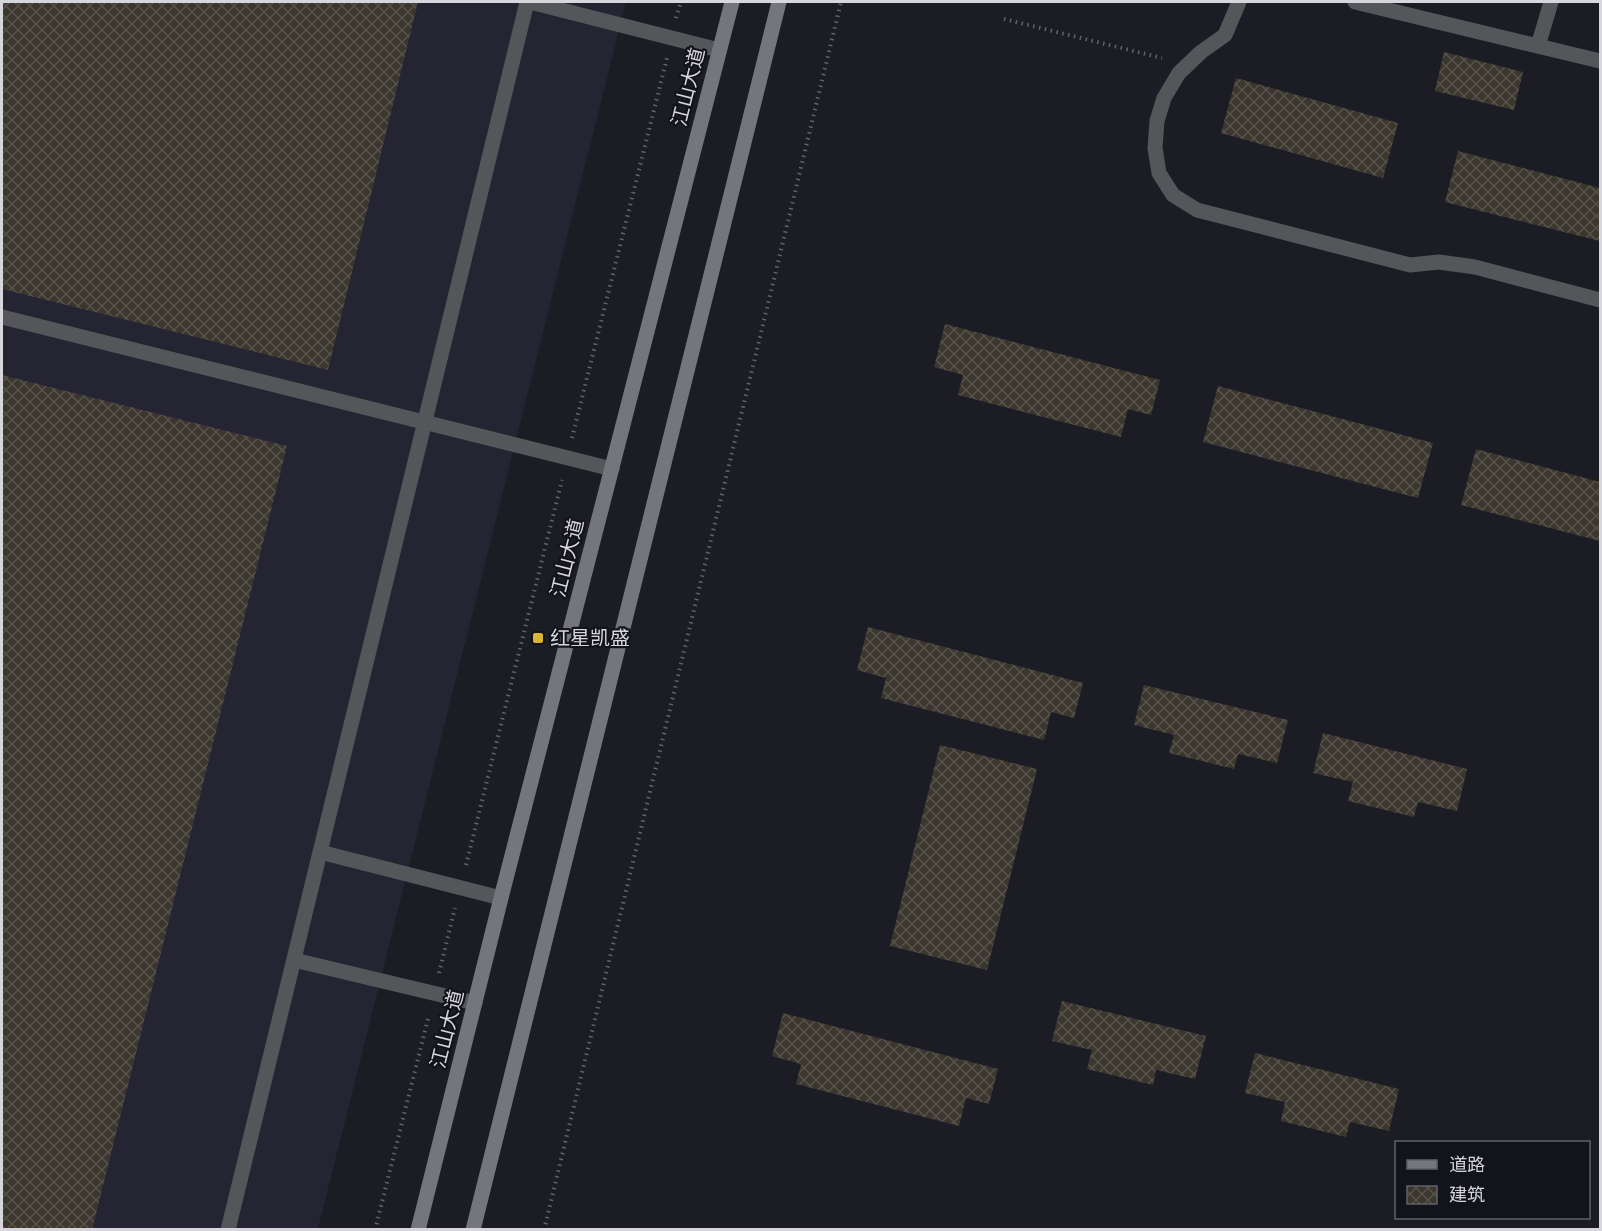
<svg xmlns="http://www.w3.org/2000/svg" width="1602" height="1231" font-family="'Noto Sans','Noto Sans SC',sans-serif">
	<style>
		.built { fill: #242432 }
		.building { fill: url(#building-cross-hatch) }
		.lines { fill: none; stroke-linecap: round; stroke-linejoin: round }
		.path { stroke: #62626a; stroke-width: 4; stroke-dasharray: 1.5 4.5; stroke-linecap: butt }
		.service { stroke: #55565a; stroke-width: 15 }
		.secondary { stroke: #75767d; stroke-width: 15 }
		.poi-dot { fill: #dcb233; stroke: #13131c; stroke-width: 2 }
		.labels { text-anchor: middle; stroke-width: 4.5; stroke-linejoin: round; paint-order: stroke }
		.street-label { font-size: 20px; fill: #d6d6dc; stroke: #13131c }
		.poi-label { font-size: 20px; fill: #d6d6dc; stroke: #13131c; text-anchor: start }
	</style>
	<defs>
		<pattern id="building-cross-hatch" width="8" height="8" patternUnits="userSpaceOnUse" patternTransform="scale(1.5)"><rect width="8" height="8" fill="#3b372e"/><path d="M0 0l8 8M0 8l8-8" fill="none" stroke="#57534c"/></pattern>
	</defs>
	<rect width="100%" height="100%" fill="#1c1c25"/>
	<!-- built -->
	<path class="built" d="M2 2H626L318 1229 2 1230Z"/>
	<!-- building -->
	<path class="building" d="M2 2H418L328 370 2 289Z
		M1444 52 1523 72 1514 110 1435 91Z
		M1236 78 1398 123 1383 178 1221 133Z
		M1458 151 1600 188V241L1445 202Z
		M945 324 1160 380 1151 415 1128 409 1121 437 958 395 963 375 934 367Z
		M2 375 287 446 92 1230H2Z
		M1218 386 1433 443 1418 498 1203 442Z
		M1476 449 1600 482V541L1461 505Z
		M868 627 1083 683 1074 718 1051 712 1044 740 881 698 886 678 857 670Z
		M1144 685 1288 720 1277 763 1238 754 1234 769 1169 753 1174 735 1134 725Z
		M1323 733 1467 769 1457 811 1418 802 1414 817 1348 801 1353 782 1313 773Z
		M940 745 1037 769 987 970 890 946Z
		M1062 1001 1206 1036 1195 1079 1156 1070 1153 1085 1087 1069 1092 1050 1052 1041Z
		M783 1013 998 1069 989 1104 966 1098 959 1126 796 1084 801 1064 772 1056Z
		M1255 1053 1399 1089 1389 1131 1350 1122 1346 1137 1281 1121 1285 1102 1245 1093Z"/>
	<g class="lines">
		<!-- path -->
		<path class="path" d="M676 18 681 2
			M1004 19 1162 58
			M572 438 667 58
			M466 865 562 480
			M439 973 455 908
			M375 1230 429 1015
			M544 1230 841 2"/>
		<!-- service -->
		<path class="service" d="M530 2 719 50
			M1239 2 1225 35 1201 52 1179 73 1164 98 1157 121 1155 148 1159 173 1173 195 1197 210 1410 265 1439 262 1475 267 1600 300
			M1355 2 1600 61
			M1538 46 1551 2
			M2 317 612 469
			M320 852 501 898
			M294 960 475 1003
			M228 1230 527 2"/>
		<!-- secondary -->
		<path class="secondary" d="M418 1230 501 898 732 2
			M473 1230 779 2"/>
	</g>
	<!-- markers -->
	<rect class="poi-dot" x="532" y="632" width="12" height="12" rx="3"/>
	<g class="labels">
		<!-- street labels -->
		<g class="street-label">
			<text transform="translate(688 87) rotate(-76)" y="7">江山大道</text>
			<text transform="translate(567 558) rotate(-76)" y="7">江山大道</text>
			<text transform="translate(447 1029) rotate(-76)" y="7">江山大道</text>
		</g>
		<!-- poi labels -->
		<g class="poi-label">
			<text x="550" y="645">红星凯盛</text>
		</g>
	</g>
	<!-- border -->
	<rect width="1602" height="1231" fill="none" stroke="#d6d6dc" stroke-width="6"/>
	<!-- legend -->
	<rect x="1395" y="1141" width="195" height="78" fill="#13131c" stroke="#616169" stroke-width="1.5"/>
	<rect x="1407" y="1160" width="30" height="9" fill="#75767d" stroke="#616169" stroke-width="1.5"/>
	<text x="1449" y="1171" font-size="18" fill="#d6d6dc">道路</text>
	<rect x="1407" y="1186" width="30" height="18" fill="url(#building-cross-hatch)" stroke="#616169" stroke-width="1.5"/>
	<text x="1449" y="1201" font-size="18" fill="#d6d6dc">建筑</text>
</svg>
